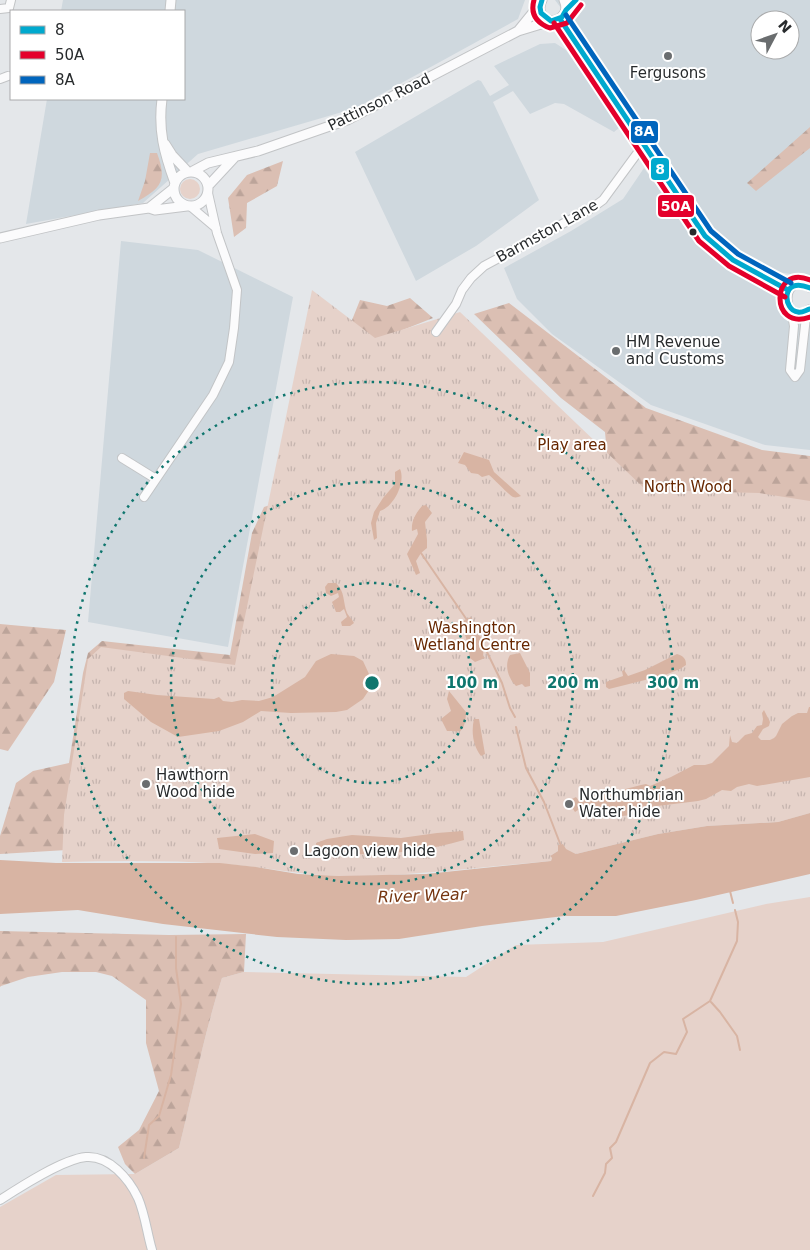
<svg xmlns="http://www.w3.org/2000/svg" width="810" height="1250" font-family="'DejaVu Sans',sans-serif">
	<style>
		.built { fill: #cfd8de; fill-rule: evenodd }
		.grass { fill: #e6d2ca }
		.forest { fill: url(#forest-firs) }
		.park { fill: url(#park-tufts) }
		.water { fill: #d8b4a3 }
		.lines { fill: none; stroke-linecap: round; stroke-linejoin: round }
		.stream { stroke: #d8b4a3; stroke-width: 2 }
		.minor-casing { stroke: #c2c4c6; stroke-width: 10 }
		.tertiary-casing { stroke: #c2c4c6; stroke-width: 11 }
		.minor { stroke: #fbfbfc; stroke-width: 8 }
		.tertiary { stroke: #fbfbfc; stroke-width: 9 }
		.bus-1-casing { stroke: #fff; stroke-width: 9 }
		.bus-2-casing { stroke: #fff; stroke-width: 9 }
		.bus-3-casing { stroke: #fff; stroke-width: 9 }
		.bus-1 { stroke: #00a9ce; stroke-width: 5 }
		.bus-2 { stroke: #e4002b; stroke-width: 5 }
		.bus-3 { stroke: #0065bd; stroke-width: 5 }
		.ring { fill: none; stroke: #0f766e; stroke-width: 2.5; stroke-dasharray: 2.5 5 }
		.poi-dot { fill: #6a6d6f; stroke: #fff; stroke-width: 2 }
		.bus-dot { fill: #282b2d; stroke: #fff; stroke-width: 2 }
		.labels { text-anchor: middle; stroke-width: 4; stroke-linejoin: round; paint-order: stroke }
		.poi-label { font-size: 15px; fill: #282b2d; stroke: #fff; text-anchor: start }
		.street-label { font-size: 15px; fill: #282b2d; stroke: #fff }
		.park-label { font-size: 15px; fill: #672700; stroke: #fff }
		.water-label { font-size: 16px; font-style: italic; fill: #763510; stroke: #fff }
		.centre { fill: #0f766e; stroke: #fff; stroke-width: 2.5 }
		.ring-label { font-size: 15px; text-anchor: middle; font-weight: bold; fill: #0f766e; stroke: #fff; stroke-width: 4; stroke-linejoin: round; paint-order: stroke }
		.line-badge { stroke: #fff; stroke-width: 2 }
		.badge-label { font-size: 14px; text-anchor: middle; font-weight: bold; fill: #fff }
	</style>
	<defs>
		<pattern id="forest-firs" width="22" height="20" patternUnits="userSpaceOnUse" patternTransform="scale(1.25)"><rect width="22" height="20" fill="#dbbfb3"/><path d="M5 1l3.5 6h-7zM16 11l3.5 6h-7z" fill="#bca49a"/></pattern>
		<pattern id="park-tufts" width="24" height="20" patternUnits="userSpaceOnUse" patternTransform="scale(1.25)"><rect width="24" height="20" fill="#e6d2ca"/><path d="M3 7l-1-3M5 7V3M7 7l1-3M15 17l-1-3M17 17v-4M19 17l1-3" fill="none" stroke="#c5b4ae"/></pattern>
	</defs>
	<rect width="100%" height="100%" fill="#e4e7ea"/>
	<!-- built -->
	<path class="built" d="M63 0H525L518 19 356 108 198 154 143 203 26 224 47 99H184V11H61Z
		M555 0H810V282L802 276 766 270 721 240 684 191 581 35ZM760 20H790V50H760Z
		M555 43 566 50 620 127 614 132 564 104 555 103 530 114 513 91 493 102 539 200 476 246 416 281 355 152 478 80 481 81 490 96 509 85 494 66 540 44Z
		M644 168 676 212 751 281 810 315V450L765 445 651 405 552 334 517 299 504 268 571 231 623 199Z
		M121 241 198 250 293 297 228 647 88 622Z"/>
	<!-- grass -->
	<path class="grass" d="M180 189a10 10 0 1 1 20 0a10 10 0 1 1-20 0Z
		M810 897V1250H0V1207L56 1175 135 1174 179 1148C193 1091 204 1034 222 978L244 972 466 977 516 945 603 942 766 904Z"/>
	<!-- forest -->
	<path class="forest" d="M810 127V148L756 191 747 183Z
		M150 153H157C167 180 162 188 138 201L145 181Z
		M283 161 277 186 247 203 246 228 234 237 228 198 247 175Z
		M410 298 433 318 385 337V385L352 320 360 300 387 306Z
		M509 303 646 408 762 450 810 456V553L771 548 609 475 605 432 561 398 474 314Z
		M310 492 303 574 117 847 0 854V836L16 783 33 771 69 763 83 673 88 653 102 641 230 655 252 533 264 507Z
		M0 624 66 630 54 682 8 751 0 749Z
		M0 931 169 935 246 934 244 972 222 978C204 1034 193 1092 179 1148L135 1174 125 1164 118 1147 139 1130 159 1091 146 1043V1000L112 976 96 972H62L28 977 1 986 0 987Z"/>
	<!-- park -->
	<path class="park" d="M312 290 375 338 460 312 646 490 759 493 810 501V813L778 822 707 826 658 834 576 854 565 849 563 844 558 845V851L550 856 552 858 551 861C480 867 410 877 339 876 299 875 261 866 222 864 169 860 115 861 62 862L64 815 88 659 101 647 235 665Z"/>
	<!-- water -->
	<path class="water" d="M464 452 489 460 494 472 521 496C518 497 516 498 513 497 510 496 494 479 489 475L482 477 478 474 471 473 465 465 458 463Z
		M400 469C406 482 394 507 380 511L376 523 377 538 374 540 371 523 374 512 383 498 395 484V472Z
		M426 505 432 513 425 522 427 540V548L421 553 416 561 420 573 416 575 407 554 418 534 417 529 412 531C411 521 416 513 422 506Z
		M328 583H336C345 591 343 603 347 613 350 618 352 619 354 623L350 626H342L341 622 347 617 344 609 340 612H336L332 602 339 597 338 593 331 596 326 593 325 587Z
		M471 617 475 632 481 637 484 646 483 656 485 658 475 662 470 658 468 644 461 622Z
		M520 653 530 673V686L525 687 522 684 516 686C508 678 504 665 510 655Z
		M331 654 354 656 363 661 369 674V690L363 699 347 710 336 712 291 713 261 711 243 722 219 731 178 737 151 722 124 699V693L128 691 157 695 214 699 219 697 223 701 232 702 242 700 259 701 273 697 305 677 316 661Z
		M677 654C683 656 686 658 686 665L680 669 665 675 609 689 606 687V682L623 676 622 671 624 670 628 676 645 670Z
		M449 691 466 712C466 716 465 729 460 731 457 732 451 731 447 731L441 719 451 711 447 699Z
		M809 707H810V777L757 786 749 784 737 787 731 791 722 790 706 799 698 801 649 807C637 820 593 818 578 810L575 812 573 809 572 799 576 797 579 801 594 795 606 794 641 785 646 784 650 786 671 777 694 765H705L712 763 729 746 730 735 732 742 737 743 745 735 752 733 757 726 762 725 763 719 762 713 764 710 770 722 769 726 763 729 758 737 761 740H770L774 738 776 736 782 724 792 716 798 713H807Z
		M474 719H479L485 754 481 756C473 746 471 732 474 719Z
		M810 813V874L696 900 616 916H564L482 926 399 939 346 940 277 937 163 924 78 910 0 914V860L56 863H220L256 867 298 874 339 876 426 874 551 861 552 858 550 856 558 851V845L563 844 566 849 576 854 658 834 707 826 778 822Z
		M463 831 464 840C415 854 368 857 317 852L316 843 327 839 352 835 401 838 437 833Z
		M255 834 274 841 273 853 255 854 219 849 217 838Z"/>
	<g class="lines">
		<!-- stream -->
		<path class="stream" d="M421 553 467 620
			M484 646 502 683 510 708 515 717
			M516 727 526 768 544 802 561 846
			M730 891 733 903
			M711 1002 720 1012 737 1036 740 1050
			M144 1158 149 1125 159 1116 171 1075 181 1004 176 968V937
			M593 1196 605 1173 606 1164 612 1158 610 1148 616 1142 650 1063 664 1052 676 1054 687 1032 683 1019 710 1001 737 941 738 922 735 910"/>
		<!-- minor casing -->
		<g class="minor-casing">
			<path id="minor" d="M0 9 9 8 11 0
				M560 19 705 236C727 260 759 276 788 290
				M0 79 8 76
				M190 206 216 228
				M791 309 794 326 790 370 795 377 800 370 806 317 809 310
				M810 309C779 328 781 268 810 288
				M436 332 456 304 462 290 471 278 484 266 592 208 603 200 644 144
				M122 458 156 479
				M144 497 213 395 229 362 234 328 237 290 217 233 208 193
				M0 1200C20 1187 63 1159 86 1157 109 1155 129 1179 138 1198 145 1214 147 1233 152 1250"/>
		</g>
		<!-- tertiary casing -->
		<g class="tertiary-casing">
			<path id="tertiary" d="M542 0C537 10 541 17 551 21 563 20 569 11 564 0
				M566 10 576 0
				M170 11 171 0
				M518 31 540 4
				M162 99C158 130 164 153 175 183
				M165 144 172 155 188 172
				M193 171 208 163 258 151 347 120 518 31 551 21
				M174 189a17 17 0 1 1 34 0a17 17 0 1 1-34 0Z
				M208 186 234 158
				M149 208 155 210 187 206
				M0 238 99 215 149 208 174 188"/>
		</g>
		<!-- minor -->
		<use href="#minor" class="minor"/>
		<!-- tertiary -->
		<use href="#tertiary" class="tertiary"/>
		<!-- bus-1 casing -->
		<g class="bus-1-casing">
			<path id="bus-1" d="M542 0 540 7 541 13 551 21 562 17 566 10 576 0
				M560 19 705 236 733 260 788 290
				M810 288C780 275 783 311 798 312 802 313 806 310 810 309"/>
		</g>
		<!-- bus-2 casing -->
		<g class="bus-2-casing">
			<path id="bus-2" d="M534 0C530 14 537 23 550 28L567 23 581 5
				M554 23 699 241 729 266 785 297
				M810 280C771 263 769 332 810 317"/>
		</g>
		<!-- bus-3 casing -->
		<g class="bus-3-casing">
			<path id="bus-3" d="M566 15 711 231 738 254 791 283"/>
		</g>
		<!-- bus-1 -->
		<use href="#bus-1" class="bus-1"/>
		<!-- bus-2 -->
		<use href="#bus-2" class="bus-2"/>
		<!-- bus-3 -->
		<use href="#bus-3" class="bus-3"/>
	</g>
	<!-- distance rings -->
	<g class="ring">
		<circle cx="372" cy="683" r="100"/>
		<circle cx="372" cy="683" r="201"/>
		<circle cx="372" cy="683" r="301"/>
	</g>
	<!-- markers -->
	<g class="poi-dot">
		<circle cx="668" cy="56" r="5"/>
		<circle cx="616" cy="351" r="5"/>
		<circle cx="146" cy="784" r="5"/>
		<circle cx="569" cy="804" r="5"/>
		<circle cx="294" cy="851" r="5"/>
	</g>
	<circle class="bus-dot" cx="693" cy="232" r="4.5"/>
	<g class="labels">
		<!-- poi labels -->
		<g class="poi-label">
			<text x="668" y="78" text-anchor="middle">Fergusons</text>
			<text x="626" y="347">HM Revenue<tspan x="626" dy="17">and Customs</tspan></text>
			<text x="156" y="780">Hawthorn<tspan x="156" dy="17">Wood hide</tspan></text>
			<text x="579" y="800">Northumbrian<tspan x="579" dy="17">Water hide</tspan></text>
			<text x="304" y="856">Lagoon view hide</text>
		</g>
		<!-- street labels -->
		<g class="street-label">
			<text transform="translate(379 102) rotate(-26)" y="5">Pattinson Road</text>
			<text transform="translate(547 231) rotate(-29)" y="5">Barmston Lane</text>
		</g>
		<!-- park labels -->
		<g class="park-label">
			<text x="572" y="450">Play area</text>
			<text x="688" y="492">North Wood</text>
			<text x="472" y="633">Washington<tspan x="472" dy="17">Wetland Centre</tspan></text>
		</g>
		<!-- water labels -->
		<g class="water-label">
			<text transform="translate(422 895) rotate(-2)" y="6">River Wear</text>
		</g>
	</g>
	<circle cx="372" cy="683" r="8" class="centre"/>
	<g class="ring-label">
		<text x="472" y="688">100 m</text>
		<text x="573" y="688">200 m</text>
		<text x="673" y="688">300 m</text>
	</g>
	<g class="line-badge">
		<rect x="630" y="120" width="29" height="24" rx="5" fill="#0065bd"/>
		<rect x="650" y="157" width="20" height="24" rx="5" fill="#00a9ce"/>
		<rect x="657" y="194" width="38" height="24" rx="5" fill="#e4002b"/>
	</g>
	<g class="badge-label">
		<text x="644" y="136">8A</text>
		<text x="660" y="174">8</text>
		<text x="676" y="211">50A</text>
	</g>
	<!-- legend -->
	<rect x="10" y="10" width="175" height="90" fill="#ffffff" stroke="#a9aaab"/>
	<rect x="20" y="26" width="25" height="8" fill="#00a9ce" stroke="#a9aaab"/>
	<text x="55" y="35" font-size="15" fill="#282b2d">8</text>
	<rect x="20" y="51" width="25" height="8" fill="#e4002b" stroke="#a9aaab"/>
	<text x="55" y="60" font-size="15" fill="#282b2d">50A</text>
	<rect x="20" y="76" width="25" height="8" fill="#0065bd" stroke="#a9aaab"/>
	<text x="55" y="85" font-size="15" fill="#282b2d">8A</text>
	<!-- north arrow -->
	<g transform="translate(775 35) rotate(49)"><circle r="24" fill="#ffffff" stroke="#a9aaab"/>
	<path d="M0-4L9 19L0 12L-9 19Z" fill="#6a6d6f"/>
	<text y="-8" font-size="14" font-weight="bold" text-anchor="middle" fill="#282b2d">N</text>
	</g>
</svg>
